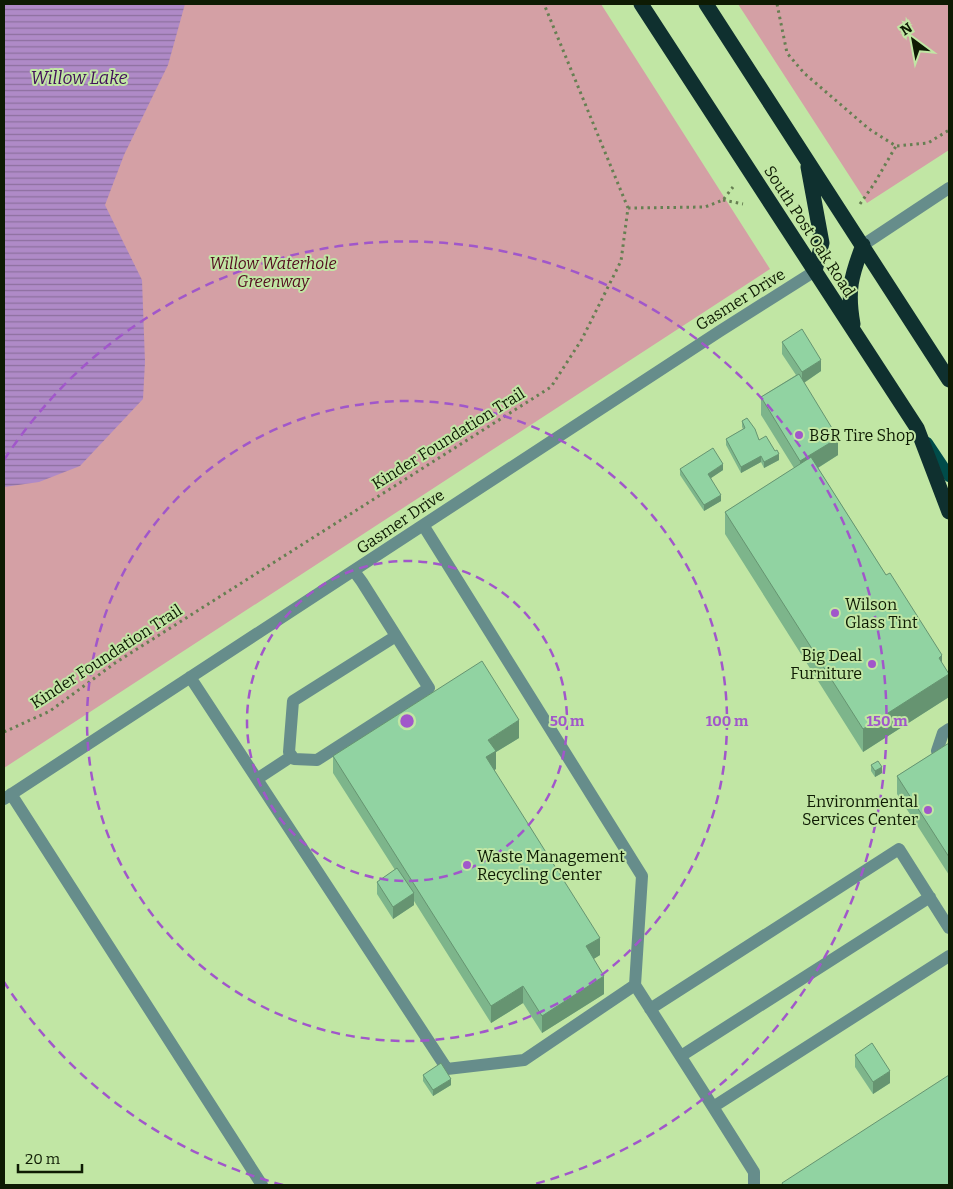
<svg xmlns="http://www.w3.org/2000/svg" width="953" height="1189" font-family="Bitter,serif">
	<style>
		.park { fill: #d4a0a5 }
		.water { fill: url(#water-rules) }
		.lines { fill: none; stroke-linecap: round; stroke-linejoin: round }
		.path { stroke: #667f52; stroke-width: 3; stroke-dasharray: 2.5 4; stroke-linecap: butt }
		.minor { stroke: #668d8b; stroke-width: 12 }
		.major { stroke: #004c4a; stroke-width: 12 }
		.highway { stroke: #0f302f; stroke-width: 15 }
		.wall { fill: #7db58b }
		.shaded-wall { fill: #669471 }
		.building { fill: #91d3a2; stroke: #669471 }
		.ring { fill: none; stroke: #a157ca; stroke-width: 2.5; stroke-dasharray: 9 6 }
		.poi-dot { fill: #a157ca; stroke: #c1e6a4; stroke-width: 2 }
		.labels { text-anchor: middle; stroke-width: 4; stroke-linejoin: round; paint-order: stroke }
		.street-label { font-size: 16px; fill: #0e1b03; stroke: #c1e6a4 }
		.park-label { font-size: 16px; font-style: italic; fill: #530c1f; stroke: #c1e6a4 }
		.poi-label { font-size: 16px; fill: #0e1b03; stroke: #c1e6a4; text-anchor: start }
		.water-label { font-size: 18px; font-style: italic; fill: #42105a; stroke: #c1e6a4 }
		.centre { fill: #a157ca; stroke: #c1e6a4; stroke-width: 2.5 }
		.ring-label { font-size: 15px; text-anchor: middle; font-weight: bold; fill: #a157ca; stroke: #c1e6a4; stroke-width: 4; stroke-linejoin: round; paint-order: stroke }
	</style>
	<defs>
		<pattern id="water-rules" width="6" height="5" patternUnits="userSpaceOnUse" patternTransform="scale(1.25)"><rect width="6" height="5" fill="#af8ac7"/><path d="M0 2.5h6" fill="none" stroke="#8d709f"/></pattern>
	</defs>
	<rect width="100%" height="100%" fill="#c1e6a4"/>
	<!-- park -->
	<path class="park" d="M4 4H601L770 269 4 768Z
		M738 4H949V150L867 203Z"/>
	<!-- water -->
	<path class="water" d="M4 4H185L168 65 124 155 105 205 142 280 145 362 143 399 80 466 39 482 4 487Z"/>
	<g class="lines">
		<!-- path -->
		<path class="path" d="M777 4 787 53 804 73 869 129 896 146 928 143 949 130
			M723 200 743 204
			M860 204 874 184 896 146
			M628 208 705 207 723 200 733 187
			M4 732 50 711 115 663 551 387 582 339 621 261 628 208 544 4"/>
		<!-- minor -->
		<path class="minor" d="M863 245 949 188
			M354 571 362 582 429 688 317 760 294 759 289 752 293 701 396 636
			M190 677 447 1069 524 1060 635 985 642 876 423 525
			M944 763 937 751 943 733 949 729
			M257 779 292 756
			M11 794 262 1185
			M4 799 720 331 815 271
			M635 985 713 1107 949 956
			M650 1009 899 849 949 928
			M681 1056 930 897
			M713 1107 754 1172V1185"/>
		<!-- major -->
		<path class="major" d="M927 443 949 476"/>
		<!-- highway -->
		<path class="highway" d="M641 4 917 428 949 512
			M706 4 949 380
			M808 167 822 243 815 271
			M853 324C847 291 851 276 863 245"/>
	</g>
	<!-- wall -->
	<path class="wall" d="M782 342 821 371 804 383 838 455 818 468 949 674V697L863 752 725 534V512L794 468 761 415V397L796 375 782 354Z
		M742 421 759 440 779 460 764 468 761 462 741 473 726 445V439L743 429 742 427Z
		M680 469 723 470 711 478 721 501 704 511 680 475Z
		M519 738 496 752V769L494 770 600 955 593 959 604 994 542 1033 523 1003 491 1023 414 901V905L393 919 377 894V882L395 870 333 773V756Z
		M949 743V875L897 794V776Z
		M871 765 882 773 875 777 871 771Z
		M855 1055 890 1083 873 1094 855 1067Z
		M423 1075 451 1085 433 1096 423 1081Z"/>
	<!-- shaded-wall -->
	<path class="shaded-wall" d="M821 360V371L802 384V372Z
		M838 438V455L800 479V461Z
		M779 454V460L764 468V462Z
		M761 456V462L741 473V467Z
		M723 464V470L708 480V474Z
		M721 495V501L704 511V505Z
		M942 655V678L939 658Z
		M949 674V697L863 752V729Z
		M519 720V738L496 752V769L486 775V757L488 740Z
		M882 767V773L875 777V771Z
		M414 893V905L393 919V907Z
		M600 938V955L586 964V946Z
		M604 976V994L542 1033V1016Z
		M523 986V1003L491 1023V1006Z
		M890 1071V1083L873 1094V1082Z
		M451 1079V1085L433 1096V1090Z"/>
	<!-- building -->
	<path class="building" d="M802 329 821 360 802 372 782 342Z
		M799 374 838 438 800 461 761 397Z
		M747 418 755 429 759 440 766 436 775 451 777 450 779 454 764 462 761 456 741 467 726 439 745 428 742 421Z
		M713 448 723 464 708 474 721 495 704 505 680 469Z
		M811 457 886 575 890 573 942 655 939 658 949 674 863 729 725 512Z
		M482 661 519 720 488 740 496 751 486 757 600 938 586 946 604 976 542 1016 523 986 491 1006 333 756Z
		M949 743V857L897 776Z
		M878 761 882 767 875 771 871 765Z
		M397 868 414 893 393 907 377 882Z
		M872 1043 890 1071 873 1082 855 1055Z
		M441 1063 451 1079 433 1090 423 1075Z
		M949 1075V1185H783L782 1183Z"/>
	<!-- distance rings -->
	<g class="ring">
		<circle cx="407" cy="721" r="160"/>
		<circle cx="407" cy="721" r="320"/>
		<path d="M283 1185A480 480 0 0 1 4 982M4 460A480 480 0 1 1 531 1185"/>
	</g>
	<!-- markers -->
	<g class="poi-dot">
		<circle cx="799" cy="435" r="5"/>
		<circle cx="835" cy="613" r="5"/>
		<circle cx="872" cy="664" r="5"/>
		<circle cx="928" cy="810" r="5"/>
		<circle cx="467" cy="865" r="5"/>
	</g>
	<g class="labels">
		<!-- street labels -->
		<g class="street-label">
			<text transform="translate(810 231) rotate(57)" y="6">South Post Oak Road</text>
			<text transform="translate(740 299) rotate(-32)" y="6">Gasmer Drive</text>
			<text transform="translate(448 438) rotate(-32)" y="6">Kinder Foundation Trail</text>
			<text transform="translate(400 521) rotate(-34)" y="6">Gasmer Drive</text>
			<text transform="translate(106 656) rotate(-33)" y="6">Kinder Foundation Trail</text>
		</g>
		<!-- park labels -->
		<g class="park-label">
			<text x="273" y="269">Willow Waterhole<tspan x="273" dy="18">Greenway</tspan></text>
		</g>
		<!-- poi labels -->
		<g class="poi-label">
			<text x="809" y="441">B&amp;R Tire Shop</text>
			<text x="845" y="610">Wilson<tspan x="845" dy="18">Glass Tint</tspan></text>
			<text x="862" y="661" text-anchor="end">Big Deal<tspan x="862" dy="18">Furniture</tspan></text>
			<text x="918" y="807" text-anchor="end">Environmental<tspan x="918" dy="18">Services Center</tspan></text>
			<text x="477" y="862">Waste Management<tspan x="477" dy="18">Recycling Center</tspan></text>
		</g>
		<!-- water labels -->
		<g class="water-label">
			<text x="79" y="84">Willow Lake</text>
		</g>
	</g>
	<circle cx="407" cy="721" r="8" class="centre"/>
	<g class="ring-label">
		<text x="567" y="726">50 m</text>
		<text x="727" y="726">100 m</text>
		<text x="887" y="726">150 m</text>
	</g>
	<!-- border -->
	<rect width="953" height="1189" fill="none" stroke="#0e1b03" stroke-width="10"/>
	<!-- north arrow -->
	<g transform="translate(913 40) rotate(328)" stroke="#c1e6a4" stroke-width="4" paint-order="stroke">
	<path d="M0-4L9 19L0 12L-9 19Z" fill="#0e1b03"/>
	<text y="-8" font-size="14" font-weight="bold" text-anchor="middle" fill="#0e1b03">N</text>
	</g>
	<!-- scale -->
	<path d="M18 1164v8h64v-8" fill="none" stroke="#0e1b03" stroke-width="2.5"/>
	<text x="25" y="1164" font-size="15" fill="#0e1b03" stroke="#c1e6a4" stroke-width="4" paint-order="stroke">20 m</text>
</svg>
